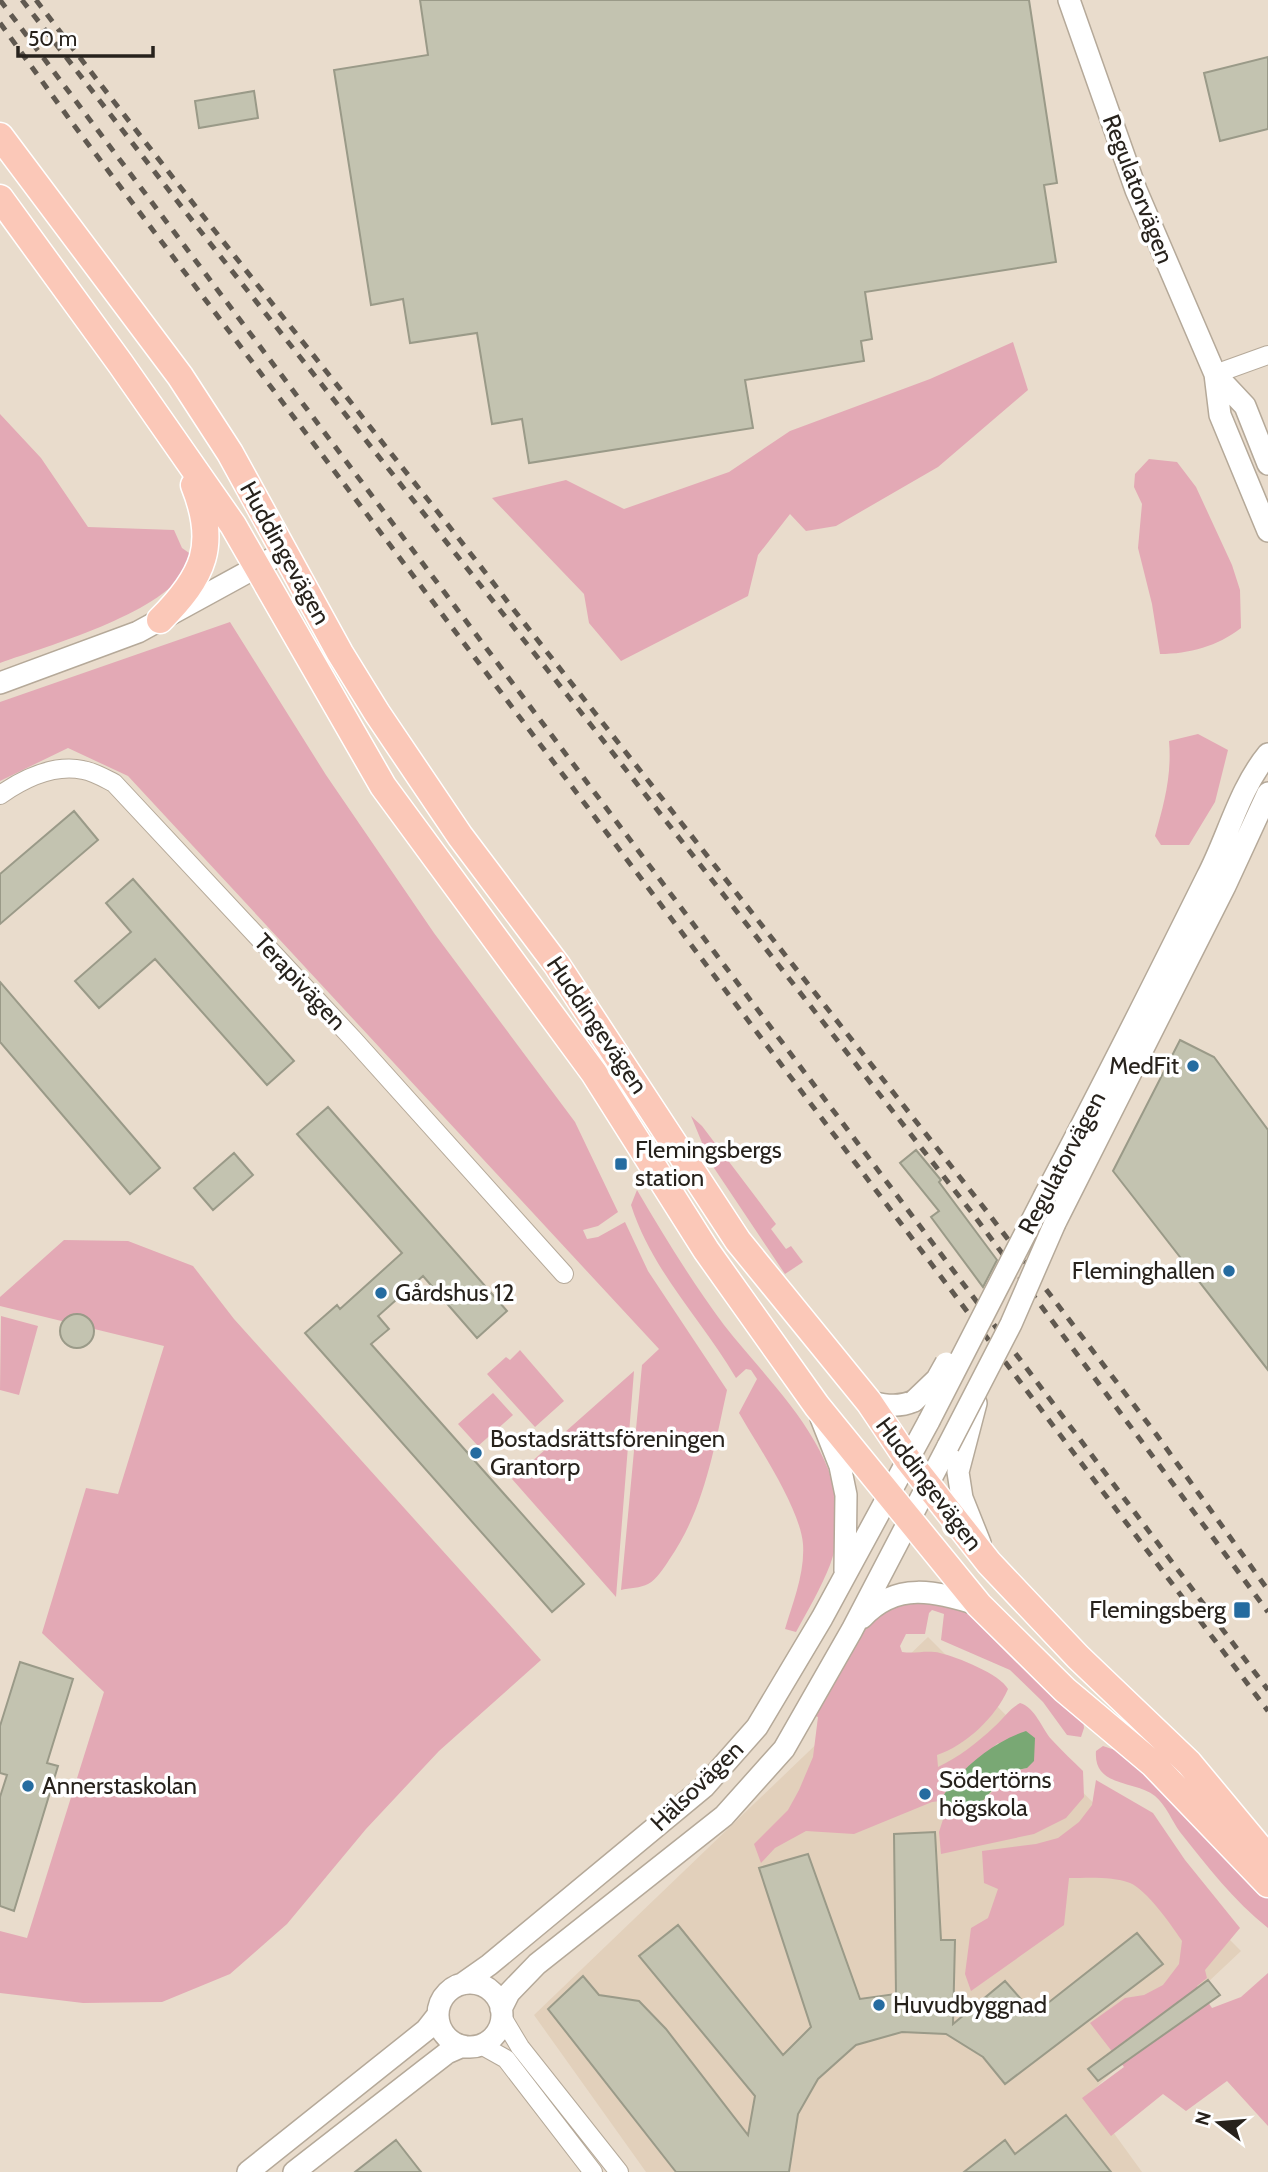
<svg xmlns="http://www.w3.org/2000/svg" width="1268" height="2172" font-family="Cabin,sans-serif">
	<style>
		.built { fill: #e2d0bb }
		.green { fill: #e3a9b5 }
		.water { fill: #79a874 }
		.building { fill: #c3c3b0; stroke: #9a9a88; stroke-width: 2 }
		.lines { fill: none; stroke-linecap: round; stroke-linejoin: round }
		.minor-casing { stroke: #b5a999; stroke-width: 20 }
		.tertiary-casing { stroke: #b5a999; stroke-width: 24 }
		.primary-casing { stroke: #fff; stroke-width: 29 }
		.minor { stroke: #fff; stroke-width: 18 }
		.tertiary { stroke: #fff; stroke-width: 21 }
		.primary { stroke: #fbc8b8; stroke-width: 26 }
		.rail { stroke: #605950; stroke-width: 5; stroke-dasharray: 9 9; stroke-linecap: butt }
		.tertiary-bridge-casing { stroke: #b5a999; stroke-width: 24; stroke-linecap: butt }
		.tertiary-bridge { stroke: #fff; stroke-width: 21 }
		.poi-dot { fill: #256ca0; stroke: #fff; stroke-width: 2.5 }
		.labels { text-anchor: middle; stroke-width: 7; stroke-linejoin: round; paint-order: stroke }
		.street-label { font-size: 24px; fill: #27221c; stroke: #fff }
		.poi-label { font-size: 24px; fill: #27221c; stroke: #fff; text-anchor: start }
	</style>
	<rect width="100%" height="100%" fill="#e9dccc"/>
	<!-- built -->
	<path class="built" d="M928 1637 1241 1951 1087 2096 1142 2172H646L534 2015Z"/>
	<!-- green -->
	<path class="green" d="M1013 342 1028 390 938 467 836 526 806 531 790 514 758 555 748 596 621 661 589 623 584 594 492 498 566 480 624 509 729 472 790 431 930 379Z
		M0 414 41 458 88 527 174 530 182 548 192 555C190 559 189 566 186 570 157 615 50 645 0 663Z
		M1149 459 1177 462 1196 487 1232 565 1240 590 1241 628C1218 646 1189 654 1160 654L1152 604 1138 548 1142 504 1134 487 1135 474Z
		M230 622 326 775 434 933 575 1122 618 1212 598 1226 583 1230 587 1239 598 1237 625 1222 648 1271 727 1390C714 1449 704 1510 669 1560 664 1568 656 1580 648 1584 641 1588 629 1588 621 1590L642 1365 659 1349 128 776 68 748 0 781V702Z
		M1198 734 1228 750 1215 802 1189 845H1161L1155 836C1164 804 1172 775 1169 741Z
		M691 1116 702 1126 776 1224 771 1229 786 1249 791 1246 803 1262 785 1274 710 1162Z
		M637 1190C664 1236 692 1282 724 1325 777 1393 866 1468 830 1565 821 1588 808 1610 796 1632L785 1629C793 1602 805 1573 803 1544 800 1508 758 1446 739 1413L757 1379 751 1370 746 1369 736 1378C701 1318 653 1273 631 1205Z
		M64 1240 128 1241 193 1266 234 1319 541 1660 439 1751 366 1829 287 1924 230 1974 162 2002 83 2003 0 1993V1931L27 1938 104 1692 42 1633 86 1488 118 1494 164 1346 0 1306V1297Z
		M1 1316 38 1326 19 1395 0 1390Z
		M520 1350 564 1401 535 1427 487 1374 506 1357 510 1360Z
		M634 1371 616 1597 512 1479Z
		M493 1393 513 1415 478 1446 458 1424Z
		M905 1598 966 1608 1083 1720 1084 1728 1081 1737 1067 1735 1043 1702 1010 1670 941 1640 944 1614 932 1610 929 1613 925 1634H906L900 1646 902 1652C915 1654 927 1650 940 1653 957 1657 1000 1674 1008 1689 996 1717 965 1746 937 1755L938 1767C959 1757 977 1743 994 1727 1003 1719 1009 1709 1020 1703 1036 1708 1041 1728 1052 1740 1062 1751 1073 1761 1083 1771L1084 1797 1066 1818 1034 1834 941 1854 939 1832 945 1813 960 1816C967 1812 974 1809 980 1804 999 1788 1000 1774 1027 1768L998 1743C977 1761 954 1777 940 1801L932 1802 854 1834 806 1831 775 1848 761 1863 754 1844 788 1810 799 1790 813 1757 818 1717 813 1715 863 1627Z
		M1103 1746 1118 1751 1210 1835 1250 1876 1268 1898V1928C1234 1901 1207 1866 1180 1832 1172 1821 1166 1805 1155 1796 1136 1780 1093 1788 1096 1751Z
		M1096 1780 1153 1813 1185 1860 1240 1928 1205 1970 1207 1978 1197 1986 1212 2008 1241 1997 1268 1973V2126L1227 2081 1186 2111 1163 2094 1111 2136 1082 2098 1124 2067 1090 2023 1125 1998 1144 1995 1163 1985 1179 1964 1182 1941C1173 1927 1146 1889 1130 1883 1112 1876 1088 1878 1069 1878L1064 1925 971 1991 965 1974 971 1928 988 1918 998 1889 984 1883 982 1851 1036 1844 1058 1838 1079 1822 1092 1805Z"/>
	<!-- water -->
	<path class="water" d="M1026 1731 1035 1738 1034 1761 1027 1768 1013 1771 1002 1779 980 1804 960 1816 945 1813 940 1801C957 1771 992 1742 1026 1731Z"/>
	<!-- building -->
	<path class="building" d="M420 0H1029L1057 183 1044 185 1056 262 865 292 872 339 861 341 864 361 745 380 753 428 529 463 522 419 492 424 477 333 410 343 403 299 371 305 334 70 428 55Z
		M1268 57V129L1220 141 1204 73Z
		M254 91 258 118 199 128 195 101Z
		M74 811 98 840 0 924V874Z
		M133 879 294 1061 267 1085 155 959 99 1008 75 981 131 932 106 903Z
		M0 982 160 1168 130 1194 0 1042Z
		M1180 1040 1214 1057 1268 1130V1370L1113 1171Z
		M328 1107 507 1311 477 1338 423 1276 378 1316 389 1329 371 1344 584 1584 552 1612 305 1333 337 1305 340 1309 402 1253 297 1134Z
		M916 1150 941 1180 939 1182 997 1260 983 1287 931 1217 939 1211 900 1163Z
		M234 1153 253 1175 213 1210 194 1188Z
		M60 1331a17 17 0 1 1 34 0a17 17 0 1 1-34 0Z
		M20 1662 73 1679 47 1763 58 1766 14 1911 0 1906V1797L7 1775 0 1773V1726Z
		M935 1832 941 1940H955L953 2024 1005 1981 1034 2014 1137 1933 1163 1964 1005 2084 983 2057 946 2034 902 2032 856 2045 818 2079 798 2114 789 2172H676L548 2009 583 1976 599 1995 639 2001 666 2029 748 2135 755 2096 639 1956 678 1925 783 2055 811 2027 759 1868 808 1854 860 1999 896 1994 894 1834Z
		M1208 1980 1220 1995 1098 2081 1088 2069Z
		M1066 2115 1111 2172H964L1005 2140 1015 2154Z
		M396 2140 421 2172H355Z"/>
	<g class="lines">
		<!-- minor casing -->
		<g class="minor-casing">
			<path id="minor" d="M1215 374 1268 355
				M0 795C23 779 54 764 83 770 94 772 104 778 114 783L353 1039 564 1274
				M502 2017 520 2047 619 2172
				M481 2045 506 2059 593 2172"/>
		</g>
		<!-- tertiary casing -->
		<g class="tertiary-casing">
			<path id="tertiary" d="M1069 0 1136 190 1215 374 1220 415 1268 531
				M1215 374 1245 406 1268 464
				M0 683 138 632 286 551
				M1045 1195C1101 1090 1154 984 1207 877 1228 837 1239 789 1268 754
				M1055 1223 1225 886 1268 793
				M869 1402C885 1405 898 1408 914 1401
				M976 1403 958 1472 962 1498 980 1543
				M821 1418 840 1466 846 1495 845 1571
				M862 1618C896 1581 936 1591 979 1605
				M438 2015a32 32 0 1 1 64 0a32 32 0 1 1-64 0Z
				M462 1984 489 1965 704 1787 757 1727 822 1618 929 1421
				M501 2009 509 1993 537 1964 724 1816 784 1749 852 1630 948 1446
				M248 2172 426 2030 437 2016
				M294 2172 425 2070 447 2053 463 2046"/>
		</g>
		<!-- primary casing -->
		<g class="primary-casing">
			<path id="primary" d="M0 136 180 376 230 453 340 653 377 713 460 836 557 965 738 1241 869 1402 908 1460 989 1563 1078 1657 1189 1763 1268 1858
				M0 198 120 363 233 525 383 786 594 1073 706 1250 817 1406 979 1605 1065 1690 1153 1764 1268 1884
				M160 620C204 576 218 545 194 485"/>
		</g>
		<!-- minor -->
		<use href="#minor" class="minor"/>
		<!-- tertiary -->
		<use href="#tertiary" class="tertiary"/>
		<!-- primary -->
		<use href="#primary" class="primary"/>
		<!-- rail -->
		<path class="rail" d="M0 0 1268 1690
			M22 0 198 228 591 725 973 1214 1268 1612
			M36 0C140 137 246 271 353 405 405 472 459 537 510 605L988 1213 1156 1434 1268 1590
			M0 23 70 120 1268 1711"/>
		<!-- tertiary-bridge casing -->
		<g class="tertiary-bridge-casing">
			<path id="tertiary-bridge" d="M914 1401 937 1379 946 1363
				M929 1421 1045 1195
				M948 1446 1011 1324 1055 1223"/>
		</g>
		<!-- tertiary-bridge -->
		<use href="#tertiary-bridge" class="tertiary-bridge"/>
	</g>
	<!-- markers -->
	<g class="poi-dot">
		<circle cx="1193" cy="1066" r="7"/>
		<rect x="614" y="1157" width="14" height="14" rx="3.5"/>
		<circle cx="1229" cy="1271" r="7"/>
		<circle cx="381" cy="1293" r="7"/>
		<circle cx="476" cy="1453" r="7"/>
		<rect x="1233" y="1601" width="18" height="18" rx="3.5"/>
		<circle cx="28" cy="1786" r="7"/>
		<circle cx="925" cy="1794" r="7"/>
		<circle cx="879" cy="2005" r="7"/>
	</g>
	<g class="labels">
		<!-- street labels -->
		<g class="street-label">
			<text transform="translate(1138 189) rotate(69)" y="8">Regulatorvägen</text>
			<text transform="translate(285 553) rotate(61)" y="8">Huddingevägen</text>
			<text transform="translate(300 982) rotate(47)" y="8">Terapivägen</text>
			<text transform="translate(597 1025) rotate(56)" y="8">Huddingevägen</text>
			<text transform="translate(1062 1163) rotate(-62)" y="8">Regulatorvägen</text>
			<text transform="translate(929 1484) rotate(53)" y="8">Huddingevägen</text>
			<text transform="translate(697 1786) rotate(-44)" y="8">Hälsovägen</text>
		</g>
		<!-- poi labels -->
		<g class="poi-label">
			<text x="1179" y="1074" text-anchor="end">MedFit</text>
			<text x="635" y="1158">Flemingsbergs<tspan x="635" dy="28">station</tspan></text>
			<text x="1215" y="1279" text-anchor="end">Fleminghallen</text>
			<text x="395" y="1301">Gårdshus 12</text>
			<text x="490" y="1447">Bostadsrättsföreningen<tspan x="490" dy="28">Grantorp</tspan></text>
			<text x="1226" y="1618" text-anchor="end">Flemingsberg</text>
			<text x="939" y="1788">Södertörns<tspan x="939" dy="28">högskola</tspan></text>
			<text x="42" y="1794">Annerstaskolan</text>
			<text x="893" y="2013">Huvudbyggnad</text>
		</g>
	</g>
	<!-- north arrow -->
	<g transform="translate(1219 2123) rotate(286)" stroke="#ffffff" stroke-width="5" paint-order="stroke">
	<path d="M0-5L12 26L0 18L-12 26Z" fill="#27221c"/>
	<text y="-10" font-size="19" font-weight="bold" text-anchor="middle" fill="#27221c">N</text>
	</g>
	<!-- scale -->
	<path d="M18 46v10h135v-10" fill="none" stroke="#27221c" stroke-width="3.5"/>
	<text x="28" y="46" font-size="21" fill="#27221c" stroke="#ffffff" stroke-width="5" paint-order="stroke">50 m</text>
</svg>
